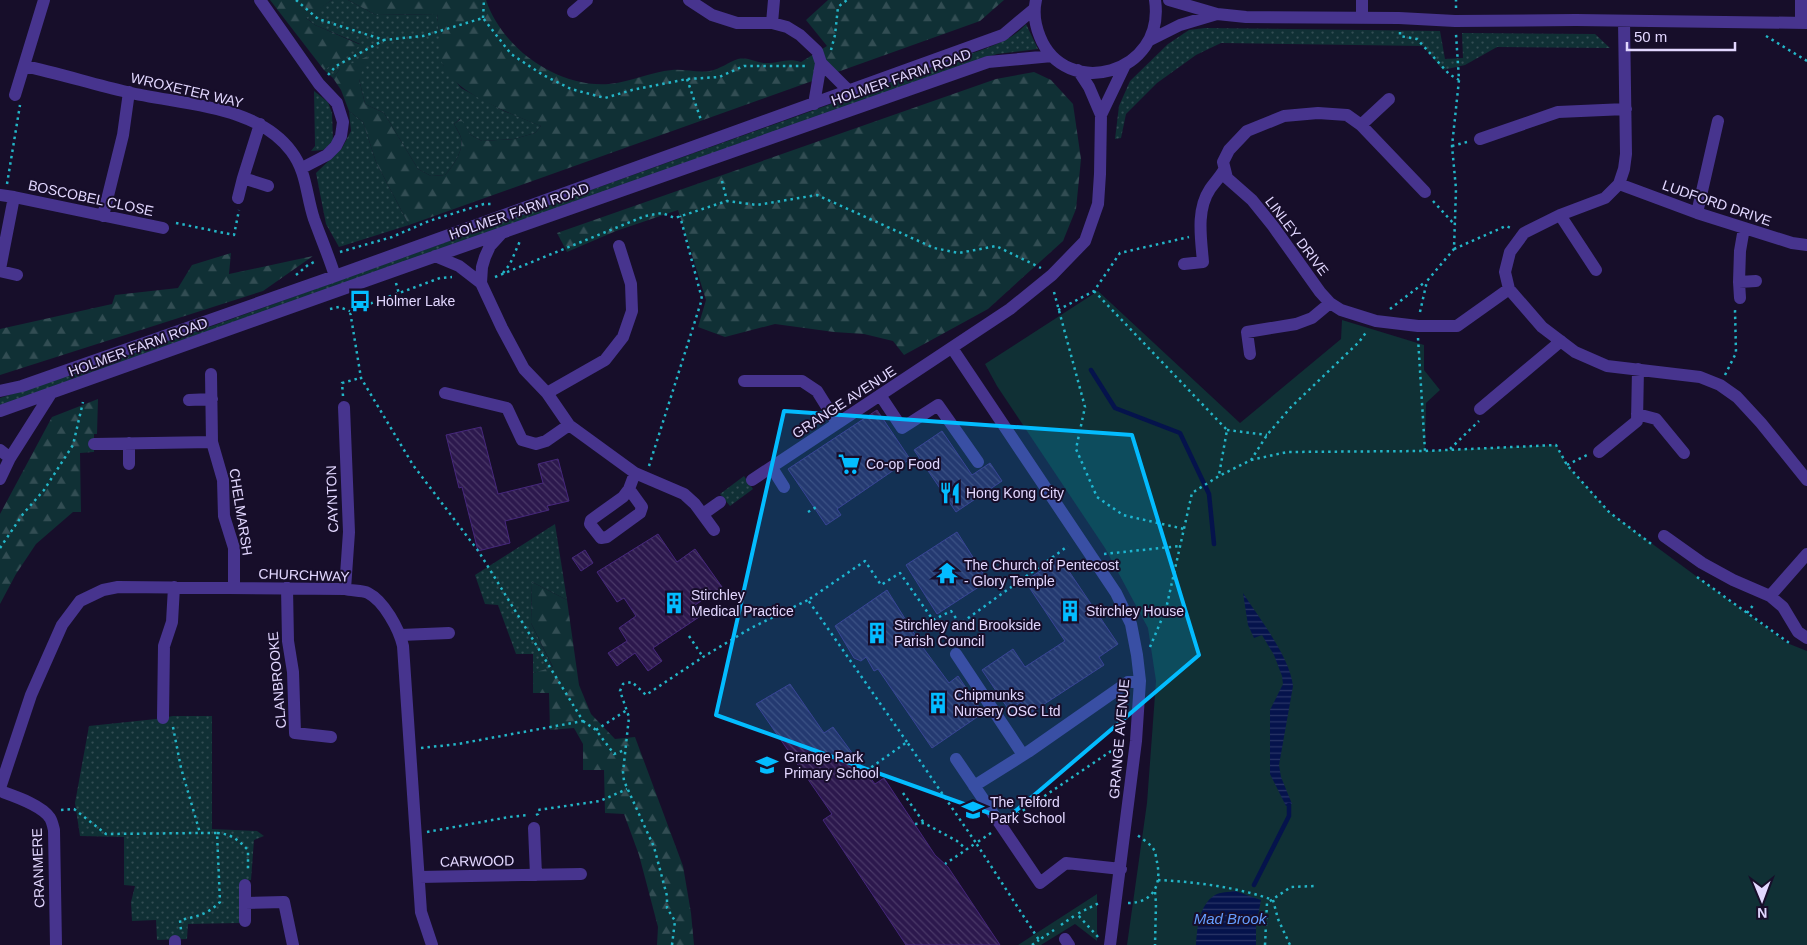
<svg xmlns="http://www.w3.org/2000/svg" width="1807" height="945" font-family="Helvetica,sans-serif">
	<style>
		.grass { fill: url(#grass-dots) }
		.forest { fill: url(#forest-firs) }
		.park { fill: #103035 }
		.water { fill: url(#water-rules) }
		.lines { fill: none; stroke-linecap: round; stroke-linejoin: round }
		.stream { stroke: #05134c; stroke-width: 4.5 }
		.building { fill: url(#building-back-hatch); stroke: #46277c }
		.path { stroke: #23b5c7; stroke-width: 2.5; stroke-dasharray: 2.5 4; stroke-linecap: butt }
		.minor { stroke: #47348e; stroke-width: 12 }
		.marked { fill: #03bcff; fill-opacity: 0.2; stroke: #03bcff; stroke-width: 4; stroke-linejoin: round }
		.labels { text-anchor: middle; stroke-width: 4; stroke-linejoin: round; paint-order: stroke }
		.street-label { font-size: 14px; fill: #e2d7ff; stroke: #170e2a }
		.poi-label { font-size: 14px; fill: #e2d7ff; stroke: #170e2a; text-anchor: start }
		.water-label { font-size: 15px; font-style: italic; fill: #659eff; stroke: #170e2a }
	</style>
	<defs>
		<pattern id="grass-dots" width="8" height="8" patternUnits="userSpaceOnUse" patternTransform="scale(1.25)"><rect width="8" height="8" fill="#103035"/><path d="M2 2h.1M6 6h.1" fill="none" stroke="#324d53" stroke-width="1.8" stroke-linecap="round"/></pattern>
		<pattern id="forest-firs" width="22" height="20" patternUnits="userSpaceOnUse" patternTransform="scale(1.25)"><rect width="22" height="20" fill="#103035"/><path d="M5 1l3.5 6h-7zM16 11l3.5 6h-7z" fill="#324d53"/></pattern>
		<pattern id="water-rules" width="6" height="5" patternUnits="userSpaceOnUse" patternTransform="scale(1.25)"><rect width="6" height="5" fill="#05134c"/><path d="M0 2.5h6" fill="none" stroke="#293567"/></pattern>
		<pattern id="building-back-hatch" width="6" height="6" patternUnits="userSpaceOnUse" patternTransform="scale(1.25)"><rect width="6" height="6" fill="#2c184d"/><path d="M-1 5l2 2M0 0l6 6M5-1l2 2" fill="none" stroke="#4a3968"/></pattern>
	</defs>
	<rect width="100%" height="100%" fill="#170e2a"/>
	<!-- grass -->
	<path class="grass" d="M332 0H348L376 15 437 14 443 65 461 88 504 111 541 126 535 133 514 139 482 141 471 135 460 119 454 124C456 128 460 134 461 138 464 151 453 166 445 175L431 176 418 169 384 113 365 104 359 79 340 69 333 78 324 70 360 44 315 25 305 17Z
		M1026 24 1038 49 997 54 183 340 0 407V398L215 325 987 48C1002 42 1016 36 1026 24Z
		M1205 28 1440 31 1445 59 1463 58 1462 33 1595 34 1610 48 1497 47 1465 65 1443 70 1423 46 1221 43 1196 55 1157 83 1126 114 1121 138 1115 139 1119 106 1130 81 1168 44 1189 30Z
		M314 91 328 102 332 113 333 142 323 150 311 151 315 146Z
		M349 111 363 122 376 162 409 225 339 247 326 224 316 173 342 148 351 131Z
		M744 476 753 489 730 506 720 494Z
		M555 524 567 600 532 582 531 623 553 668 533 673V654H516L498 605 485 604 475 575Z
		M173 716H212V829L257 831 264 836 254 840 251 880 242 881 241 923 188 924 187 939 157 940 156 920 132 921 131 902 135 886 124 885V837L80 836 75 803 89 726 156 719Z"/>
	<!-- forest -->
	<path class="forest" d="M270 0H332L306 18 315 25 361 45 324 70Z
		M348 0H486C502 48 557 88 609 84 630 82 651 72 672 70 684 69 698 73 710 71 720 69 729 62 738 59 748 57 755 62 764 63 778 64 787 57 801 62L827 46 806 20 828 0H1004L980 21 409 225 376 162 363 122 349 111 341 90 333 78 340 69 368 56 359 79 365 104 384 113 418 169 431 176 445 175C453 166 464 151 461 138 460 133 456 128 454 124L461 119 471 135 482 141 514 139 535 133 541 126C514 115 454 93 443 65 439 54 439 27 437 14L376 15Z
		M1034 72 1051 80 1073 104 1081 159 1076 209 1063 241 988 309 904 355 893 341 864 334 834 332 775 324 725 337 698 327 706 300 678 210 616 231 567 252 557 233 996 79Z
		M231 253 229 274 313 256 263 291 0 375V329L112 304 115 295 178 288 192 265Z
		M98 399 97 434H94V452L80 453 81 512H73L36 544 16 574 0 604V514L52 417Z
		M532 582 567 600 579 685 591 714 615 739 635 737 683 866 691 913 694 945H657L658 927 639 855 624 814 605 813 604 770H583V744L574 728 550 730 549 693H533V673L553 667 531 623Z"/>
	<!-- park -->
	<path class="park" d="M1098 291 1240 423 1341 339 1342 320 1424 345V370L1440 390 1426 403 1425 451 1556 445 1567 465 1609 512 1787 643 1807 651V945H1127L1147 803 1156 681 1148 628 1105 548 997 386 985 364Z
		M1097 894V941L1075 924 1041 945H1018Z"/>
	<!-- water -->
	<path class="water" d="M1243 593C1259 618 1290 657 1293 686L1279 765 1281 777 1292 804 1286 806 1270 774V710L1283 684 1282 676 1274 655 1262 635 1254 638 1248 625Z
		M1235 891 1261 900 1256 926V945H1196C1197 928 1199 905 1215 895 1220 892 1229 892 1235 891Z"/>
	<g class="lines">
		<!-- stream -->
		<path class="stream" d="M1091 370 1115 408 1180 433 1209 494 1214 544
			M1254 885 1289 816V805"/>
	</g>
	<!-- building -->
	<path class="building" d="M877 410 910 459 837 509 841 515 826 525 788 469Z
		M481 427 498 494 543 483 538 464 558 459 569 501 547 506 549 510 505 521 510 543 478 551 462 487 459 488 446 435Z
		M942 431 972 475 990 463 1002 481 956 512 914 450Z
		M957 532 988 581 937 614 906 565Z
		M658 534 677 562 695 549 722 587 695 605 702 615 653 648 662 661 648 671 635 653 617 666 608 653 627 641 619 628 636 616 624 598 617 602 597 572Z
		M585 550 593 563 581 571 572 558Z
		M1060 558 1118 644 1099 657 1104 665 1029 714 1021 702 1009 710 982 670 1013 649 1025 667 1065 641 1025 581Z
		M887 590 924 649 949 683 958 676 983 713 932 748 878 669 874 671 866 657 861 661 854 658 835 626Z
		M790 684 824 733 833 727 875 784 884 778 935 855 948 867 1000 945H906L823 820 832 814 756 704Z"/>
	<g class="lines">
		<!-- path -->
		<path class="path" d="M296 0 318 19 384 40 423 36 483 18 511 54 543 75 571 89 605 98 632 90 687 79 719 77 744 66H807
			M1456 8V0
			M483 18 484 0
			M1400 32V36L1417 39 1449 74 1459 80
			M1766 36 1807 61
			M831 50 835 35 838 7 847 0
			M328 75 336 66 384 40
			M687 79 701 120
			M1452 146 1467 142
			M722 181 727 201
			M7 184 20 105
			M1433 201 1454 224
			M176 223 234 235 239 210
			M1454 249 1506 226 1513 229
			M340 252 392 237 429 221 484 204H491
			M503 273 510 264 520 241
			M296 275 308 265 316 261
			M495 277 645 216 662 213 675 218 727 201 757 205 817 195 934 248 959 253 996 246 1041 268
			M396 283 399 294
			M1094 291 1227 430 1219 475
			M1054 292 1085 407 1076 449 1097 497 1123 515 1184 529
			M330 309 339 307 350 311
			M1390 309 1425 282
			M1058 310 1094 291 1120 253 1189 237
			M1420 312 1427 281 1454 249 1456 189 1452 146 1459 80 1456 34
			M1418 338 1425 451
			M1725 375 1736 353 1735 310
			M343 396 342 383 360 378
			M1227 430 1267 435
			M1450 449 1479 421
			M1251 460 1287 452 1425 451 1556 445 1567 465 1609 512 1654 546
			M1567 465 1587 455
			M649 466 702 299 680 216
			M808 512 818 506
			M0 548 23 514 44 490 73 445 83 402
			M1104 554 1180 546
			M1697 577 1792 645
			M1747 613 1754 604
			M689 636 703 657
			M1150 647 1166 609 1192 493 1219 476 1251 460 1267 435 1291 407 1359 342 1367 331
			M583 721 596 730 614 754 625 750
			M173 727 181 768 200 833H217L220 902C208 914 196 917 180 920L181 930
			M596 730 627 710
			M907 742 808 600 865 561 881 585 900 573 933 620 951 611 960 624 1068 546
			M421 748 458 744 583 721 479 552 413 465 361 378 350 311 440 278 452 277
			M866 771 907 742 976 843 945 864
			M903 793 924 823
			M61 810 74 809 106 834 200 833
			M536 815 538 814V810L600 801 627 789
			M1012 818 1123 743
			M915 824 924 823 957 841 966 849
			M427 832 509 817 528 815
			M217 833C232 834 238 840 248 850V872
			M991 833 976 843 1039 940 1054 930
			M1158 880C1196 882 1237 887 1273 900
			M1155 892 1156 903 1155 945
			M1273 900 1278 919 1290 945
			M1128 903C1153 903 1162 885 1157 862 1156 859 1156 853 1154 850 1151 844 1142 839 1136 834
			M1061 925 1077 914
			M1098 937 1077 914 1101 902
			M672 945 675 921 667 908V896L654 847 624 781 623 772 629 717 620 691 623 684 632 682 646 695 703 657 751 628 808 600
			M1032 945 1039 940
			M1265 945 1267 903 1291 887 1316 886"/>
		<!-- minor -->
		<path class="minor" d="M260 0 319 84 337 103 343 122 341 136 336 146 327 155 302 168
			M689 0 712 15 737 23H772L787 27 800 35 817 51 821 63 849 91
			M1036 0C1033 13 1035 25 1040 37 1065 100 1166 75 1155 0
			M1169 0 1217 14 1246 17 1399 18 1455 21 1576 20 1807 23
			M1362 0V17
			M1801 0V23
			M573 12 587 0
			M1624 21 1626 154 1624 169 1619 184 1605 198 1560 215 1524 233 1510 252 1505 272 1509 289 1542 327 1575 352 1607 366 1700 377 1720 385 1737 397 1761 423 1807 480
			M772 23 774 0
			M1150 40 1180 25 1217 14
			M24 66C58 73 92 84 127 92 180 105 256 104 291 151 307 172 306 195 314 219 321 238 329 257 335 276
			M15 95 44 0
			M814 104 821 63
			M1101 115 1125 65
			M1361 125 1389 99
			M1480 139 1558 112 1626 109
			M243 178 268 186
			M1619 184 1697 213 1792 243 1807 245
			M1425 192 1361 125 1347 115 1318 113 1284 116 1247 131 1229 150 1223 162 1227 178 1252 200 1273 226 1320 292 1330 303 1341 310 1376 321 1418 326H1457L1509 289
			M0 195 14 197
			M238 198 243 178 260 124
			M1697 213 1718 121
			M1560 215 1596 270
			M103 216 123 135 129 92
			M1744 228 1740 251 1739 282 1756 281
			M501 234 490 246 485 257 482 267 481 283 502 328 524 369 547 393 569 425 635 473 684 494 695 504 714 530
			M435 256 459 266 481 283
			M1184 264 1203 262C1201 238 1196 210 1210 189 1214 183 1220 177 1224 170
			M0 269 14 197 163 228
			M0 271 17 275
			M1739 282 1740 298
			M952 348 1116 593 1131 624 1137 655 1140 681 1136 741 1110 945
			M1250 354 1247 332 1296 324 1312 318 1330 303
			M211 374 212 442 223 480 224 516 234 548V588
			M744 381H802L817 391 837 423
			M0 391 22 386 335 276 1003 35 1034 9
			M445 393 507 408 522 440 536 444 546 441 569 425
			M547 393 605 360 623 337 632 311 631 284 619 246
			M880 395 902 428 938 405 978 462
			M189 400 212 399
			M344 407 349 532 345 589
			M1480 409 1561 341
			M0 411 402 268 988 62 1052 56
			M1637 414 1656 419 1684 453
			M129 443V464
			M94 444 212 442
			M0 450 10 458 0 479
			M1599 452 1637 421 1638 369
			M10 458 50 395
			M772 468 784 487
			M752 480 1010 309 1052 275 1085 241 1098 204 1100 174 1101 115 1089 87 1078 70
			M629 489 642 507 640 513 607 537 601 538 590 524 591 520 623 497 629 489 635 473
			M703 514 720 502
			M1664 536 1702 563 1733 580 1770 596 1807 554
			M287 588 288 641 293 672 295 733 331 737
			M1770 596 1783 607 1798 632 1807 638
			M401 635 449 633
			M956 654 1023 755
			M163 718 164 646 172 622 174 587
			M956 759 1040 883 1066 863 1121 869
			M974 786 1028 752 1124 685 1128 682 1140 681
			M0 788 31 695 62 625 80 601 103 590 118 587 345 589C352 591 362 590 368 593 384 601 399 629 403 646L421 912 432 945
			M0 791C14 796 42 805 50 818 52 821 53 826 54 830L56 945
			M534 828 536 875
			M419 877 581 874
			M245 885V921
			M245 903 284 902 293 945
			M1065 939 1069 945
			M175 941V945"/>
	</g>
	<!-- marked area -->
	<path class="marked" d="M784 411 1132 435 1199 655 1006 819 716 715Z"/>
	<!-- icons -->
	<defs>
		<g id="bus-bare" transform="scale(1.725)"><path d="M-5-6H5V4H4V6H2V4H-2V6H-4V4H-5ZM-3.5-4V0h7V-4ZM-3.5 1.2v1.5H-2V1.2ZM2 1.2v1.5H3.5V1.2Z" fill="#03bcff" stroke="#170e2a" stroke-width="2.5" paint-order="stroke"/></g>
		<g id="supermarket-bare" transform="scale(1.725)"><path d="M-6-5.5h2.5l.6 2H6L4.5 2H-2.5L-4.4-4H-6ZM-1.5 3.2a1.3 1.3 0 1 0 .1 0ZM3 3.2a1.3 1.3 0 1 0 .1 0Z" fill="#03bcff" stroke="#170e2a" stroke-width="2.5" paint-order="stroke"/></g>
		<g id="restaurant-bare" transform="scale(1.725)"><path d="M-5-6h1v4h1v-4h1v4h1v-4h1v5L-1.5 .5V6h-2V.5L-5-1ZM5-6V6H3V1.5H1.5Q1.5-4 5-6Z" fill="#03bcff" stroke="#170e2a" stroke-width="2.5" paint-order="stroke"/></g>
		<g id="temple-bare" transform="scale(1.725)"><path d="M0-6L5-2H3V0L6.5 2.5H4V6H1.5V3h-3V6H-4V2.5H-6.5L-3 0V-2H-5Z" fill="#03bcff" stroke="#170e2a" stroke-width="2.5" paint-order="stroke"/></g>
		<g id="building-bare" transform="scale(1.725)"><path d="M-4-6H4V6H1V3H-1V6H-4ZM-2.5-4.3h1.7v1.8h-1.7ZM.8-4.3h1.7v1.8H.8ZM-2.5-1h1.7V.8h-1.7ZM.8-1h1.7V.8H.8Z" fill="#03bcff" stroke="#170e2a" stroke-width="2.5" paint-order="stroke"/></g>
		<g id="school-bare" transform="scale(1.725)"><path d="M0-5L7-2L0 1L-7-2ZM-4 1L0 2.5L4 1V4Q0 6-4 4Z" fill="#03bcff" stroke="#170e2a" stroke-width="2.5" paint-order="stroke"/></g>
	</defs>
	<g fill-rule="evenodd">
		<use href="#bus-bare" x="360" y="301"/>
		<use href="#supermarket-bare" x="849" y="464"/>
		<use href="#restaurant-bare" x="950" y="493"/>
		<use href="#temple-bare" x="947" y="573"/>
		<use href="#building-bare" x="674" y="603"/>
		<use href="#building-bare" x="1070" y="611"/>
		<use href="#building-bare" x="877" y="633"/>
		<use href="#building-bare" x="938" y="703"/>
		<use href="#school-bare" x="767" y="765"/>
		<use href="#school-bare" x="973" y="810"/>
	</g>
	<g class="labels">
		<!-- street labels -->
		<g class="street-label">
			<text transform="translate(901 77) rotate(-19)" y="5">HOLMER FARM ROAD</text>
			<text transform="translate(187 90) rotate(13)" y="5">WROXETER WAY</text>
			<text transform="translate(91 198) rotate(12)" y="5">BOSCOBEL CLOSE</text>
			<text transform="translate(1717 203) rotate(19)" y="5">LUDFORD DRIVE</text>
			<text transform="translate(519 211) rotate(-19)" y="5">HOLMER FARM ROAD</text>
			<text transform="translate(1297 236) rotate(53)" y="5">LINLEY DRIVE</text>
			<text transform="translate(138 347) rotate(-20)" y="5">HOLMER FARM ROAD</text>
			<text transform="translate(844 402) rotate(-33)" y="5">GRANGE AVENUE</text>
			<text transform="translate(332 499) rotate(-92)" y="5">CAYNTON</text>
			<text transform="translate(241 512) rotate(81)" y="5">CHELMARSH</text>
			<text transform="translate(304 575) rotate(2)" y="5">CHURCHWAY</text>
			<text transform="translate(277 680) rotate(-95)" y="5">CLANBROOKE</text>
			<text transform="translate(1119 739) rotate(-85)" y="5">GRANGE AVENUE</text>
			<text transform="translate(477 861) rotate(-1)" y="5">CARWOOD</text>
			<text transform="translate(38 868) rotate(-92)" y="5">CRANMERE</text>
		</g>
		<!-- poi labels -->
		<g class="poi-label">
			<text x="376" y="306">Holmer Lake</text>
			<text x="866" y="469">Co-op Food</text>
			<text x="966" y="498">Hong Kong City</text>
			<text x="964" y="570">The Church of Pentecost<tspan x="964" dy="16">- Glory Temple</tspan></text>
			<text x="691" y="600">Stirchley<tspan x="691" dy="16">Medical Practice</tspan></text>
			<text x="1086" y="616">Stirchley House</text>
			<text x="894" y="630">Stirchley and Brookside<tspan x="894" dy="16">Parish Council</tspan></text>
			<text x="954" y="700">Chipmunks<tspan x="954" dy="16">Nursery OSC Ltd</tspan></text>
			<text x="784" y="762">Grange Park<tspan x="784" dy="16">Primary School</tspan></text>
			<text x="990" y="807">The Telford<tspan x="990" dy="16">Park School</tspan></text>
		</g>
		<!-- water labels -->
		<g class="water-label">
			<text x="1230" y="924">Mad Brook</text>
		</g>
	</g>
	<!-- north arrow -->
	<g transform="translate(1762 900) rotate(179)" stroke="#170e2a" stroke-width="4" paint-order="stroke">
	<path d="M0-4L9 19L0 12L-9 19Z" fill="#e2d7ff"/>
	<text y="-8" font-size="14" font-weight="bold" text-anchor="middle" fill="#e2d7ff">N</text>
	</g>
	<!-- scale -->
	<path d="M1627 42v8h108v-8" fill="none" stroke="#e2d7ff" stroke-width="2.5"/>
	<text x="1634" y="42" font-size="15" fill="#e2d7ff" stroke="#170e2a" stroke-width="4" paint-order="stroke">50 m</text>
</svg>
